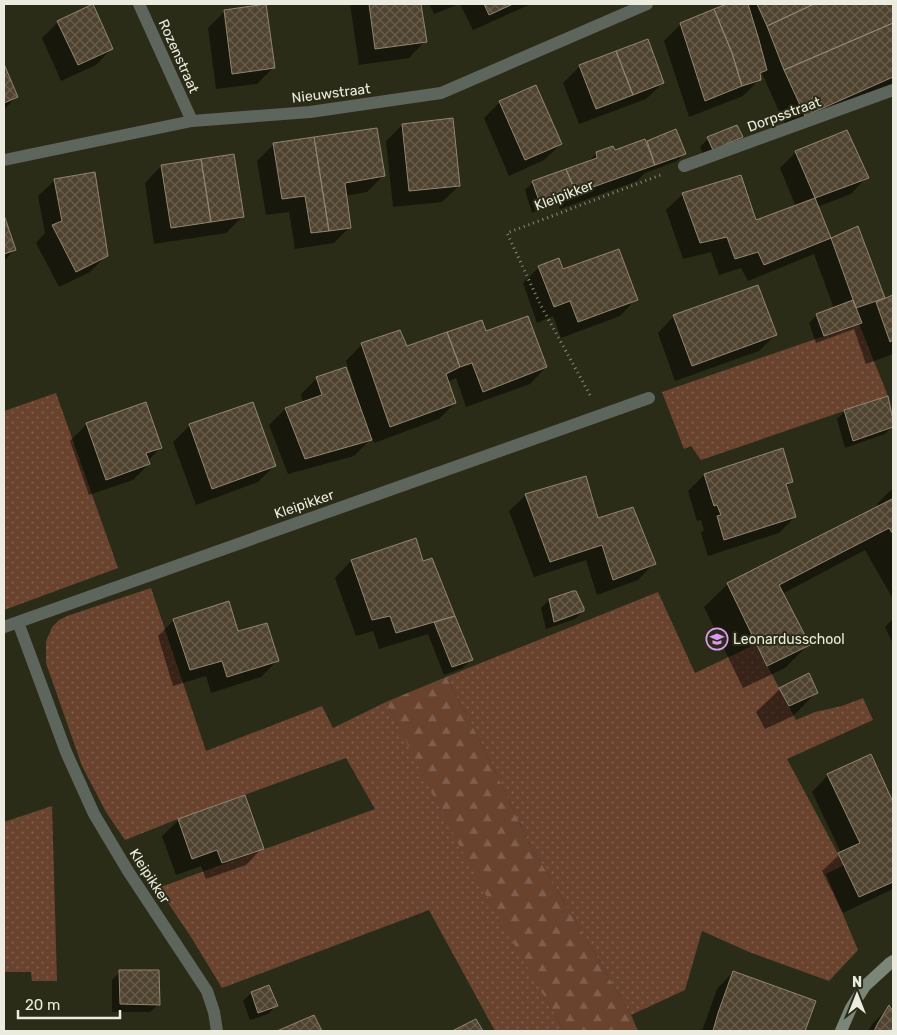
<svg xmlns="http://www.w3.org/2000/svg" width="897" height="1035" font-family="Rubik,sans-serif">
	<style>
		.grass { fill: url(#grass-dots) }
		.forest { fill: url(#forest-firs) }
		.shadow { fill: #0007 }
		.building { fill: url(#building-cross-hatch); stroke: #928570 }
		.lines { fill: none; stroke-linecap: round; stroke-linejoin: round }
		.path { stroke: #8b8c7b; stroke-width: 3; stroke-dasharray: 1 4; stroke-linecap: butt }
		.street { stroke: #5e655d; stroke-width: 12 }
		.secondary { stroke: #7b8679; stroke-width: 12 }
		.labels { text-anchor: middle; stroke-width: 4; stroke-linejoin: round; paint-order: stroke }
		.street-label { font-size: 14px; fill: #ebecdf; stroke: #2b2c17 }
		.poi-label { font-size: 14px; fill: #ebecdf; stroke: #2b2c17; text-anchor: start }
	</style>
	<defs>
		<pattern id="grass-dots" width="8" height="8" patternUnits="userSpaceOnUse" patternTransform="scale(1.25)"><rect width="8" height="8" fill="#6a432f"/><path d="M2 2h.1M6 6h.1" fill="none" stroke="#7f5e4d" stroke-width="1.8" stroke-linecap="round"/></pattern>
		<pattern id="forest-firs" width="22" height="20" patternUnits="userSpaceOnUse" patternTransform="scale(1.25)"><rect width="22" height="20" fill="#6a432f"/><path d="M5 1l3.5 6h-7zM16 11l3.5 6h-7z" fill="#7f5e4d"/></pattern>
		<pattern id="building-cross-hatch" width="8" height="8" patternUnits="userSpaceOnUse" patternTransform="scale(1.25)"><rect width="8" height="8" fill="#4f4330"/><path d="M0 0l8 8M0 8l8-8" fill="none" stroke="#685e4e"/></pattern>
	</defs>
	<rect width="100%" height="100%" fill="#2b2c17"/>
	<!-- grass -->
	<path class="grass" d="M859 324 888 396 701 460 691 446 684 449 662 392Z
		M56 393 118 568 4 610V411Z
		M151 588 206 751 322 706 333 728 386 702 448 823 564 1031H495L429 910 222 988 191 937 158 888 375 809 346 758 178 819 125 840 106 812 82 766 46 663V642L52 627 59 620 67 616Z
		M658 592 695 673 756 644 796 720 815 712 842 706 863 698 873 720 787 759 844 865 826 874 858 950 829 981 749 952 702 931 685 990 631 1015 528 841 488 756 446 677Z
		M52 806 57 981H32L31 972H4V822Z"/>
	<!-- forest -->
	<path class="forest" d="M446 677 488 756 528 841 631 1015 638 1031H564C539 986 512 941 486 895 451 832 419 767 386 702Z"/>
	<!-- shadow -->
	<path class="shadow" d="M350 4H420L425 41 409 58 359 65Z
		M429 4H459L434 14Z
		M460 4H531L473 30Z
		M730 4H893V85L788 132 762 73 759 76 760 79 743 96 689 117 664 41 681 24Z
		M225 11 273 68 257 84 216 89 208 28Z
		M58 22 112 48 96 65 61 81 42 38Z
		M580 66 663 83 646 99 579 124 563 83Z
		M4 67 16 97 4 110Z
		M500 102 561 144 544 160 509 176 484 118Z
		M402 125 459 186 442 202 393 207 386 141Z
		M675 131 685 153 677 161 645 173 637 181 560 209 558 204 532 213 525 190 533 182 587 163 597 153 614 151 646 144Z
		M741 137 733 145 704 157 700 147 708 139Z
		M274 144 383 176 367 192 345 196 350 227 334 243 295 249 289 212 266 215 257 161Z
		M796 152 867 177 851 194 817 207 830 240 858 228 884 298 880 302 893 297V354L866 364 854 329 816 343 809 323 817 315 834 309 814 254 748 281 741 268 719 275 711 252 683 259 666 210 683 194 755 222 796 207 780 168Z
		M161 166 243 216 226 233 154 244 145 183Z
		M55 180 106 256 90 272 59 287 36 243 45 233 38 196Z
		M4 218 14 250 4 261Z
		M539 267 562 271 636 299 620 316 561 338 553 316 537 323 523 283Z
		M674 316 775 335 759 351 675 381 658 333Z
		M486 333 546 367 530 384 466 407 456 378 447 382 455 403 439 419 374 443 372 438 354 456 288 474 269 425 285 409 303 403 301 394 317 378 353 390 355 389 346 361 362 344 406 348Z
		M887 397 893 426 885 434 845 448 837 419 845 411Z
		M87 424 161 447 148 461 149 464 133 480 89 495 70 441Z
		M190 425 274 466 258 482 196 505 173 442Z
		M704 475 792 481 785 488 795 517 779 533 708 556 701 533 704 530 701 520 697 521 688 491Z
		M893 488V599L865 550 782 594 808 645 785 668 743 688 704 607 728 584 879 508 877 504Z
		M526 495 598 520 654 563 638 580 597 595 586 560 534 577 509 511Z
		M415 540 422 563 471 660 463 668 444 675 428 634 379 649 373 631 356 636 335 578 351 561Z
		M549 600 583 611 575 619 546 629 541 608Z
		M893 619V644L885 627Z
		M174 620 238 633 277 661 261 677 211 693 206 676 173 686 158 636Z
		M780 689 817 692 793 716 765 729 756 712Z
		M870 755 893 805V889L843 913 822 871 841 853 812 792 828 775Z
		M179 820 262 848 246 865 206 879 201 866 176 875 162 836Z
		M120 972 159 1004 150 1012H112V980Z
		M733 972 814 1002 804 1031H702L717 989Z
		M269 986 276 1006 268 1014 250 1020 243 1001 251 993Z
		M893 1004V1031H868L873 1023Z"/>
	<!-- building -->
	<path class="building" d="M93 4 113 49 78 65 57 21Z
		M266 4 275 68 232 74 224 10Z
		M369 4H421L427 42 375 49Z
		M484 4H513L489 15Z
		M727 4H748L759 40 767 70 760 73 761 80 742 86 732 53 714 9Z
		M757 4H814L767 26Z
		M814 4H893V23L784 70 767 26Z
		M714 9 732 53 742 86 705 101 680 23Z
		M893 23V77L805 116 784 70Z
		M648 39 664 83 633 95 616 51Z
		M616 51 633 95 596 109 579 65Z
		M4 64 18 97 4 103Z
		M536 85 562 144 525 160 499 101Z
		M453 118 460 186 409 191 402 124Z
		M737 125 743 137 713 150 707 137Z
		M377 128 385 176 345 183 351 228 329 231 314 137Z
		M676 129 686 154 655 165 647 141Z
		M847 130 869 178 815 198 795 151Z
		M314 137 329 231 311 233 305 196 282 199 273 143Z
		M645 139 655 165 576 193 566 169 597 158 596 152 613 146 615 150Z
		M234 154 244 217 211 222 201 159Z
		M201 159 211 222 171 228 161 165Z
		M566 169 576 193 541 206 532 181Z
		M95 172 108 256 76 272 52 225 62 221 54 179Z
		M741 175 756 220 815 198 831 238 764 265 758 252 735 259 727 237 700 243 682 193Z
		M4 215 16 250 4 254Z
		M858 226 885 298 856 308 831 238Z
		M619 249 638 300 578 322 570 301 554 307 538 266 559 258 563 269Z
		M758 285 777 335 692 366 673 315Z
		M893 295V340L890 342 876 302Z
		M853 300 862 323 824 336 816 314Z
		M528 316 547 367 483 392 472 363 460 367 447 332 482 320 486 331Z
		M400 330 407 346 447 332 460 367 446 374 456 403 390 427 361 343Z
		M346 367 372 440 305 459 285 408 322 395 316 377Z
		M888 396 893 420V427L853 441 844 410Z
		M146 402 162 448 146 453 150 464 106 480 86 423Z
		M253 402 276 466 212 489 189 424Z
		M783 448 793 482 786 484 796 517 724 540 717 516 721 515 717 505 714 506 704 474Z
		M586 476 598 518 633 507 656 564 613 580 602 545 550 562 525 494Z
		M892 499 893 502V534L889 528 779 585 810 645 767 666 727 583Z
		M416 538 423 561 432 558 455 616 396 633 390 616 372 620 351 560Z
		M573 591H576L584 608V611L554 622 549 599Z
		M229 601 238 631 267 623 279 661 227 677 222 661 190 670 173 619Z
		M455 616 473 660 452 667 434 622Z
		M809 673 818 693 789 706 779 688Z
		M871 754 893 802V882L859 897 838 853 860 843 827 774Z
		M245 795 264 849 222 863 217 850 192 859 178 819Z
		M119 970H159L160 1005 120 1004Z
		M733 971 816 1001 805 1031H713L718 1013Z
		M269 985 278 1006 258 1013 251 992Z
		M889 1005 893 1011V1031H874L878 1023Z
		M314 1015 322 1031H277Z
		M476 1019 483 1031H452Z"/>
	<g class="lines">
		<!-- path -->
		<path class="path" d="M590 395 540 304 507 233 663 174"/>
		<!-- street -->
		<path class="street" d="M139 4 192 121
			M4 160 192 121 310 112 441 93 647 4
			M684 166 893 90
			M18 622 66 752 94 814 128 871 207 991 214 1012 217 1031
			M4 627 649 398"/>
		<!-- secondary -->
		<path class="secondary" d="M841 1031 851 1008 865 986 890 963 893 961"/>
	</g>
	<!-- icons -->
	<defs>
		<g id="school-ring" transform="scale(1.125)"><circle r="9.5" fill="#2b2c17" stroke="#dc99f4" stroke-width="1.5"/><path d="M0-5L7-2L0 1L-7-2ZM-4 1L0 2.5L4 1V4Q0 6-4 4Z" fill="#dc99f4"/></g>
	</defs>
	<g fill-rule="evenodd">
		<use href="#school-ring" x="717" y="639"/>
	</g>
	<g class="labels">
		<!-- street labels -->
		<g class="street-label">
			<text transform="translate(179 56) rotate(66)" y="5">Rozenstraat</text>
			<text transform="translate(331 93) rotate(-7)" y="5">Nieuwstraat</text>
			<text transform="translate(784 114) rotate(-20)" y="5">Dorpsstraat</text>
			<text transform="translate(564 195) rotate(-21)" y="5">Kleipikker</text>
			<text transform="translate(304 504) rotate(-19)" y="5">Kleipikker</text>
			<text transform="translate(150 876) rotate(57)" y="5">Kleipikker</text>
		</g>
		<!-- poi labels -->
		<g class="poi-label">
			<text x="733" y="644">Leonardusschool</text>
		</g>
	</g>
	<!-- border -->
	<rect width="897" height="1035" fill="none" stroke="#ebecdf" stroke-width="10"/>
	<!-- north arrow -->
	<g transform="translate(857 995)" stroke="#2b2c17" stroke-width="4" paint-order="stroke">
	<path d="M0-4L9 19L0 12L-9 19Z" fill="#ebecdf"/>
	<text y="-8" font-size="14" font-weight="bold" text-anchor="middle" fill="#ebecdf">N</text>
	</g>
	<!-- scale -->
	<path d="M18 1010v8h102v-8" fill="none" stroke="#ebecdf" stroke-width="2.5"/>
	<text x="25" y="1010" font-size="15" fill="#ebecdf" stroke="#2b2c17" stroke-width="4" paint-order="stroke">20 m</text>
</svg>
